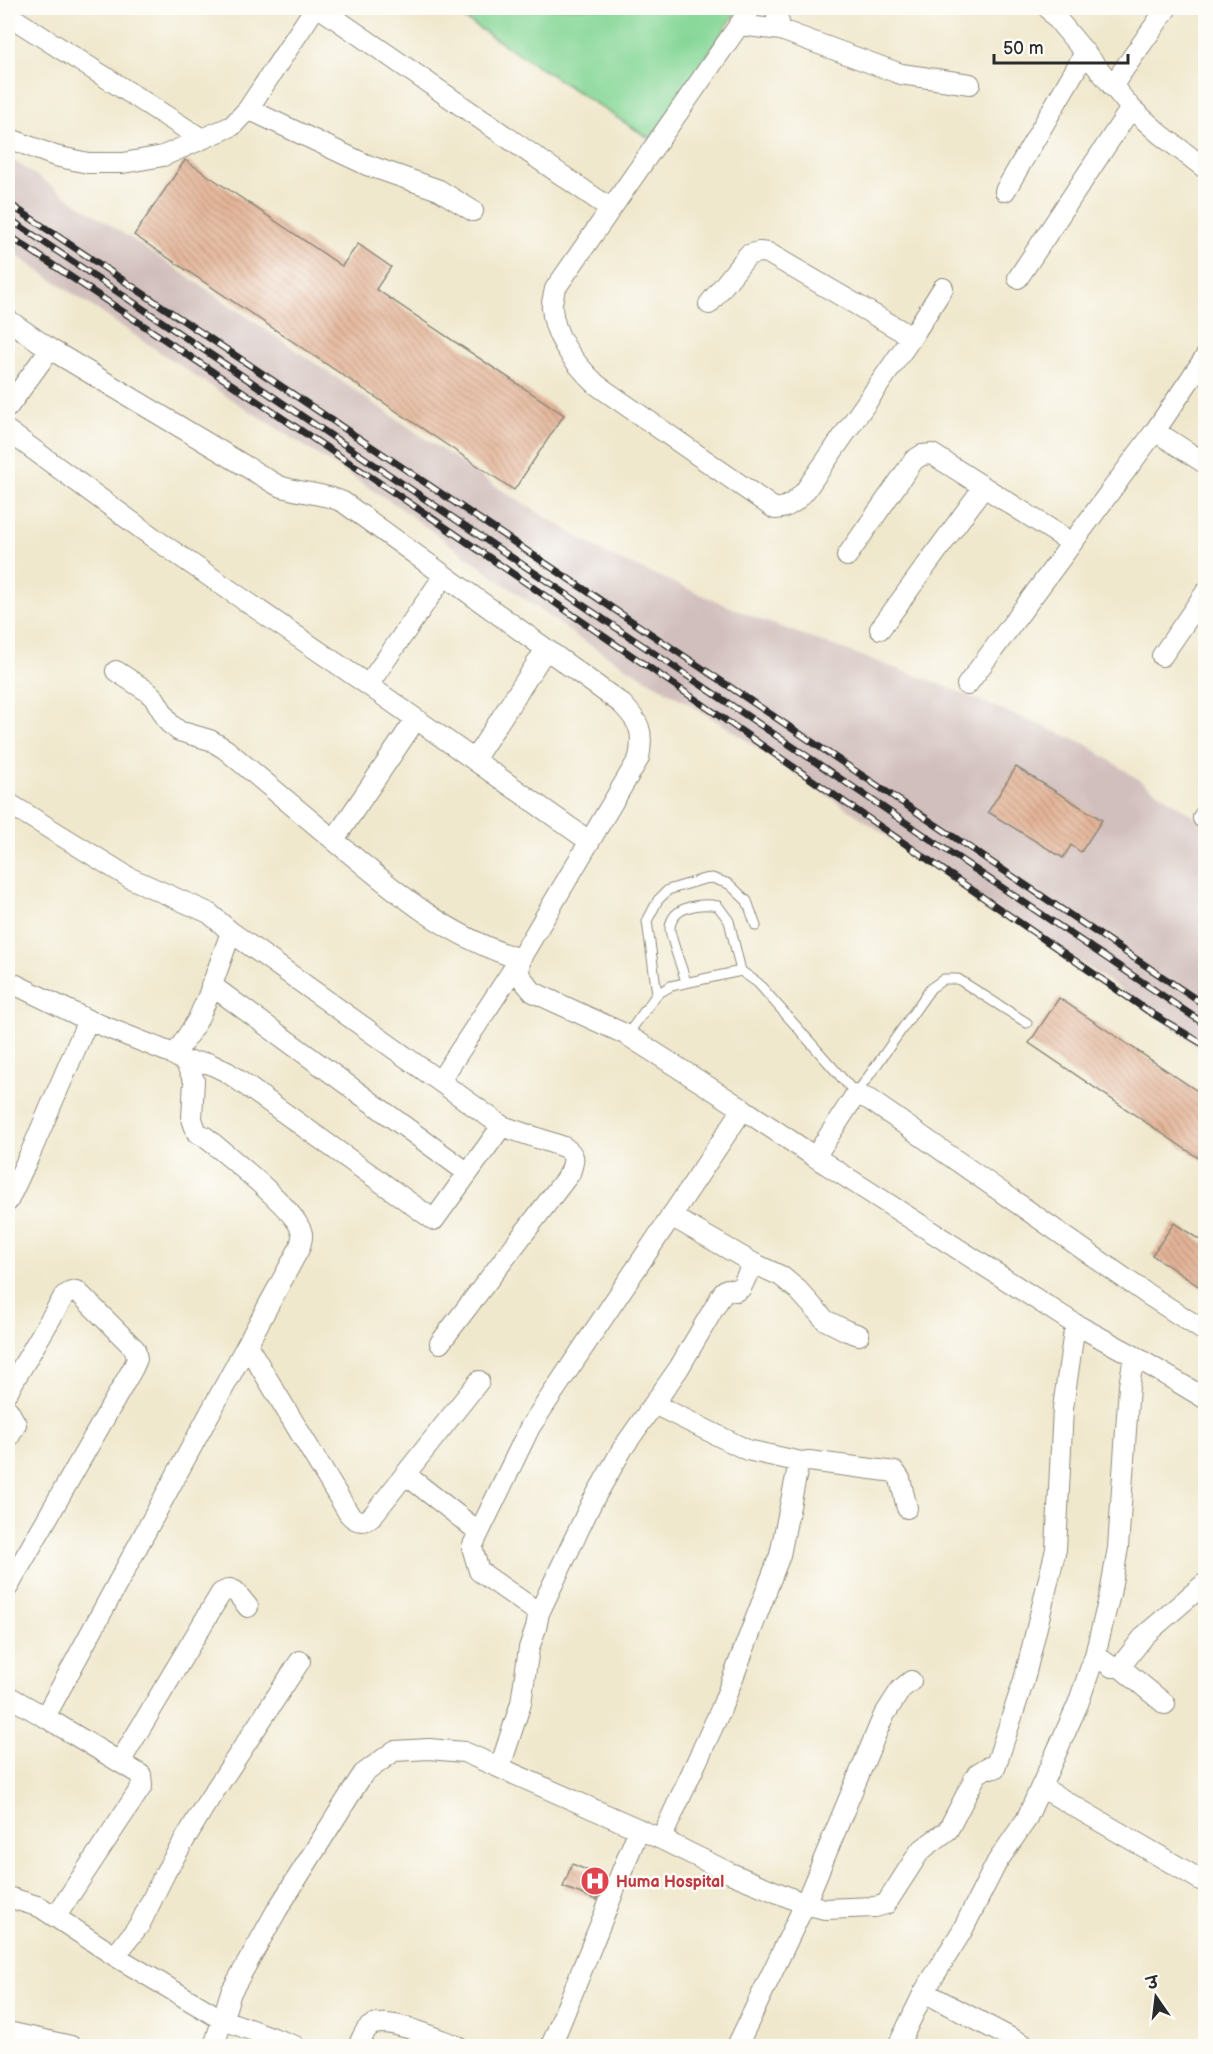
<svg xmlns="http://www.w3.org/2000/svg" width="1213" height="2054" font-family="'Balsamiq Sans','Playpen Sans Deva',sans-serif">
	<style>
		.railway { fill: #d1bfbd }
		.green { fill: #86d797; stroke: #588161; stroke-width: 1.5 }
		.building { fill: url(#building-back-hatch) }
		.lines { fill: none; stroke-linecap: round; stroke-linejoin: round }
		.lane-casing { stroke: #8e8a7c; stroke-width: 11 }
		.street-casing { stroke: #8e8a7c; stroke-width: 22 }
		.lane { stroke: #fff; stroke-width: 9 }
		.street { stroke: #fff; stroke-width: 20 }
		.rail-casing { stroke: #2b2b2b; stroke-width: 7 }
		.rail { stroke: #fdfcf7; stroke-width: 4.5; stroke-dasharray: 14; stroke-linecap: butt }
		.labels { text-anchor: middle; stroke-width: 5; stroke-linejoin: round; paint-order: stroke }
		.health-label { font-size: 16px; font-weight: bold; fill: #be3a42; stroke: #fdfcf7; text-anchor: start }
	</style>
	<defs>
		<pattern id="building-back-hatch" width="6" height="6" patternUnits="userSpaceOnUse" patternTransform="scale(1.5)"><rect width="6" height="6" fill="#e4b497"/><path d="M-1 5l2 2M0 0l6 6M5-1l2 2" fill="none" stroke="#b9937b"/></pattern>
	</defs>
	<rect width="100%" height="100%" fill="#fdfcf7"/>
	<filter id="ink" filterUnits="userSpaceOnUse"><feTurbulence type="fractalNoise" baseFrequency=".0167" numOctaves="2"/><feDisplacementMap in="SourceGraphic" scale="12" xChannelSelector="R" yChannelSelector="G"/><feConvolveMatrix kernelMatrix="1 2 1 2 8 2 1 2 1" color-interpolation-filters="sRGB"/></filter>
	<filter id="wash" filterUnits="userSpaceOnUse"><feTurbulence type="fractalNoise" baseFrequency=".008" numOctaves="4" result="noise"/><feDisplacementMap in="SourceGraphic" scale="24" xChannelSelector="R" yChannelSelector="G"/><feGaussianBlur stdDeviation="1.35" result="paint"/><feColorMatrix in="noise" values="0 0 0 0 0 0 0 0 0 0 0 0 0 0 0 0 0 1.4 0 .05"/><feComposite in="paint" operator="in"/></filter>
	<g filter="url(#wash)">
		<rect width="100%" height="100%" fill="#f0e8cd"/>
		<!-- railway -->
		<path class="railway" d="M8 157 196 282 492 484 608 555 761 620 931 681 1084 743 1205 824V1051L1113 984 924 861 730 729 580 639 396 505 203 381 8 250Z"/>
		<!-- green -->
		<path class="green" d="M448 8H739L650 139Z"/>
		<g id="blocks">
			<!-- building -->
			<path class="building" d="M185 160 342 266 358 244 391 267 376 289 564 415 514 490 134 235Z
				M1016 767 1102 820 1081 852 1071 845 1063 858 988 812Z
				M1059 998 1206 1097V1163L1029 1043Z
				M1174 1223 1206 1244V1291L1152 1255Z
				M572 1864 606 1878 597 1900 563 1887Z"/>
		</g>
	</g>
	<g filter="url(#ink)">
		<use href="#blocks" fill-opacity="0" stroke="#8e8a7c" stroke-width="1.5"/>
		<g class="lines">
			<!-- lane casing -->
			<g class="lane-casing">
				<path id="lane" d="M686 982C683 970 669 936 670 927 673 905 702 903 718 906L729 921 741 971
					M657 994 647 921 658 900 668 890 704 879 712 878 729 884 747 901 756 926
					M627 1035 657 994 671 986 741 971 758 983 856 1094 931 988 944 979H958L1027 1023"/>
			</g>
			<!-- street casing -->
			<g class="street-casing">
				<path id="street" d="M320 8 611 209
					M751 8 555 289C554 295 551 302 552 308 554 338 576 365 597 385L775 509C789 508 796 501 805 491L912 337 943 288
					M775 8 781 30
					M1048 8 1131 108 1160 134 1206 169
					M8 15 202 139
					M739 25 781 30 901 74 970 84
					M1112 86 1167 8
					M248 109 367 165 439 190 473 211
					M8 138 55 156 88 163H123L163 156 202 139 232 126 248 109 315 8
					M1005 191 1085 53
					M1018 278 1131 108
					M709 304 748 255 759 252 768 253 912 337
					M8 320 50 349 277 485C299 494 322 492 343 502L622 704C640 723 644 731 639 758L520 959 519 975 533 992 627 1035 743 1109
					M8 407 50 349
					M8 431 158 541 368 685 589 841
					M1155 431 1206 464
					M847 556 914 460 922 455 932 454 1072 543
					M880 629 983 488
					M1162 656 1206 592
					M116 671 147 691 155 699 169 723 179 731 210 740 225 749C262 780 298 810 335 841 392 889 447 937 520 959L440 1081
					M368 685 444 576
					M967 685 1155 431 1206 356
					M474 760 546 649
					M8 803 130 878 209 913 231 932
					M1203 818 1206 813
					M334 840 416 719
					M8 981 88 1020 30 1154 8 1201
					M211 985 468 1173
					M175 1055 197 1021 207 999 231 932 502 1126 434 1220 227 1072 208 1063 185 1062
					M815 1157 1075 1324 1134 1356 1206 1399
					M671 1216 753 1263 781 1276 798 1290 825 1320 847 1331 859 1335
					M440 1343 570 1173C574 1160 577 1156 564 1147L502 1126
					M247 1345 349 1514C357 1523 365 1523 373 1515L479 1381
					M8 1391 64 1296 71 1292 77 1291 135 1349 137 1359 133 1368 8 1587
					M654 1404 747 1450 801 1462
					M8 1410 16 1424 8 1439
					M405 1474 479 1532
					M539 1613 479 1571 472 1547 530 1427 743 1109 815 1157 856 1094 870 1100 1147 1294 1206 1332
					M1095 1655 1112 1667H1120L1145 1635 1204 1584
					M1120 1667 1165 1704
					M911 1681 901 1689 883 1717 805 1904 825 1909 875 1907 886 1904 920 1851 948 1830 977 1774 988 1767 995 1768 1024 1680 1056 1549 1063 1408 1075 1324
					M8 1696 45 1717
					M120 1762 221 1593 230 1589 235 1591 248 1607
					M500 1767 521 1703 529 1648 536 1628 539 1613 591 1504 623 1448 679 1368 724 1291 727 1289 736 1291 741 1288 753 1263
					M1041 1787 1206 1883
					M661 1839 721 1709 780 1555 798 1467 801 1462 809 1461 895 1472 900 1479 907 1508
					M8 1897 40 1907 115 1956 221 2019 295 2046
					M56 1916 142 1786 141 1775 45 1717 300 1247C300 1244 303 1238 302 1234 300 1212 223 1152 204 1136L197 1133 192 1119 194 1080 185 1062 171 1053 88 1020
					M115 1956 140 1924 165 1873 204 1807 300 1661
					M924 1992 1026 2046
					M8 2032 71 2046
					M214 2046 231 1992 277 1910 363 1774 394 1751 429 1749 464 1752 661 1839 730 1873 805 1904 737 2046
					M358 2046C361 2041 363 2034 367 2029 381 2012 439 2040 457 2046
					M551 2046 639 1829
					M898 2046 924 1992 962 1931 997 1862 1026 1820 1078 1704 1095 1655 1110 1594 1118 1548 1129 1386 1134 1356"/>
			</g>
			<!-- lane -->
			<use href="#lane" class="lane"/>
			<!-- street -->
			<use href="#street" class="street"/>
			<!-- rail casing -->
			<g class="rail-casing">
				<path id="rail" d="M8 203 1206 1006
					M8 218 1206 1025
					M8 235 429 516 1148 1011 1206 1046"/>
			</g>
			<!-- rail -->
			<use href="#rail" class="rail"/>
		</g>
	</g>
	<!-- icons -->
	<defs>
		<g id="hospital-disc" transform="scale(1.5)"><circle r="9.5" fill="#e0444e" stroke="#fdfcf7"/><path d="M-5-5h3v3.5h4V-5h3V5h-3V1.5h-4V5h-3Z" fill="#fff"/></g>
	</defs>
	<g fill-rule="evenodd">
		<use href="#hospital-disc" x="595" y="1881"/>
	</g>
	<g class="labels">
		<!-- health labels -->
		<g class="health-label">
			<text x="616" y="1887">Huma Hospital</text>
		</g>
	</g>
	<!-- margin -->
	<rect width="1213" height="2054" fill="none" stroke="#fdfcf7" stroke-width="30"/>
	<!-- north arrow -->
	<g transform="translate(1156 1997) rotate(346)" stroke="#fdfcf7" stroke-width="4.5" paint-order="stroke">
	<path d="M0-4.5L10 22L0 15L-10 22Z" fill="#2b2b2b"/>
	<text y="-9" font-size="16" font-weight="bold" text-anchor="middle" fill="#2b2b2b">उ</text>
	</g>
	<!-- scale -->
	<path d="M994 54v9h134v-9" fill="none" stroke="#2b2b2b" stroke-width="3"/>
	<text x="1003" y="54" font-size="18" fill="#2b2b2b" stroke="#fdfcf7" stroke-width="4.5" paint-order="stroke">50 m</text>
</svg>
